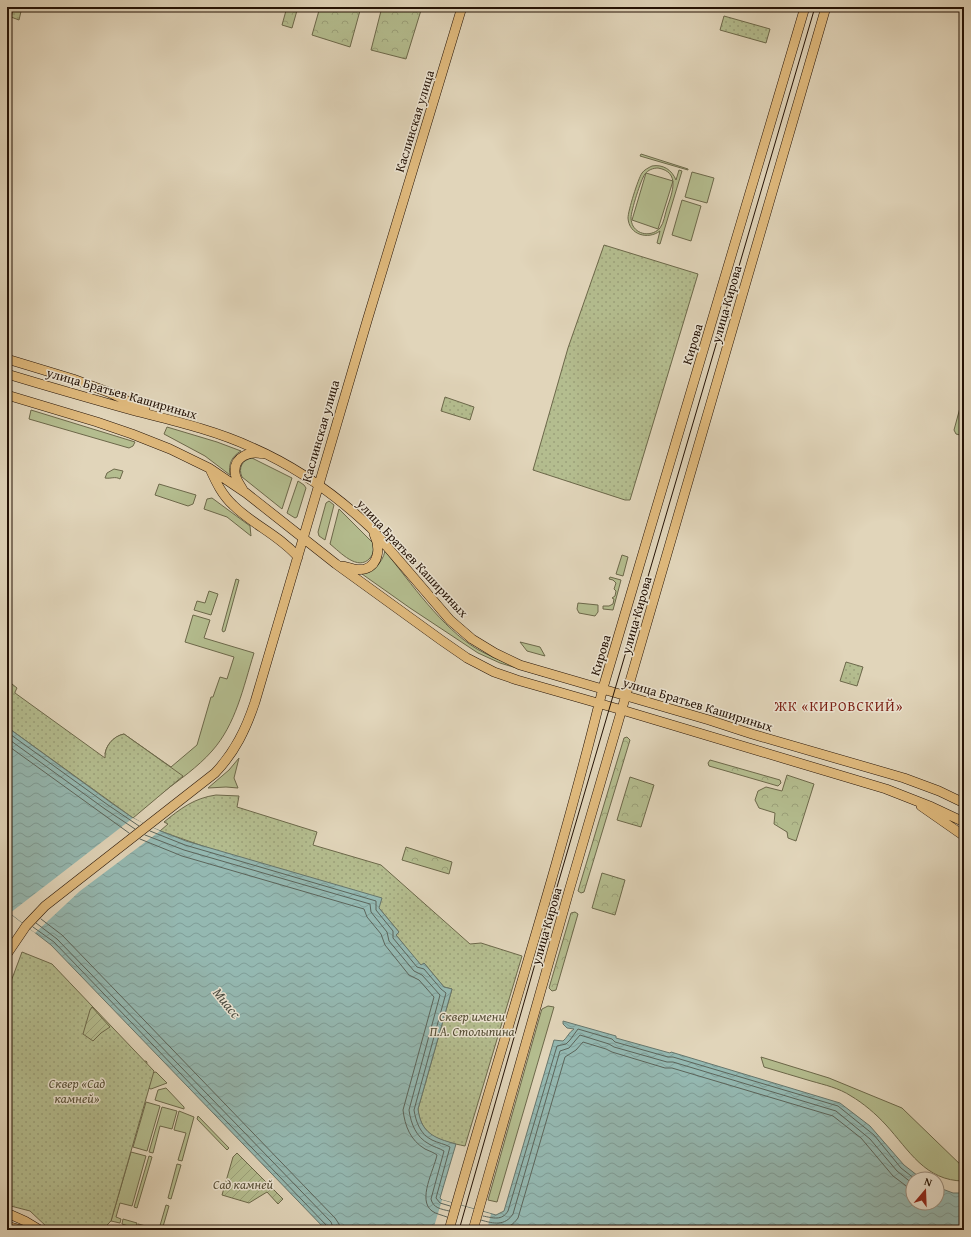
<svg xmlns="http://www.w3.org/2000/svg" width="971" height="1237" font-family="'Gentium Book Plus',serif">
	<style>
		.grass { fill: #b4bd8f; stroke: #6c684a; fill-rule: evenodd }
		.forest { fill: url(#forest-crowns); stroke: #6c684a }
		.park { fill: url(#park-dots); stroke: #6c684a }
		.garden { fill: url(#garden-furrows); stroke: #6c684a }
		.water { fill: url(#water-waves); stroke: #67766c }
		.pier { fill: #e1d5ba }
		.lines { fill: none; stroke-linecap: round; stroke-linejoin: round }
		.shore { stroke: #5c655b; stroke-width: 1 }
		.major-casing { stroke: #241205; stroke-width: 10 }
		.major { stroke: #e0ba7d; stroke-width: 9 }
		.tram { stroke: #241205; stroke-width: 1 }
		.labels { text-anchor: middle; stroke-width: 3; stroke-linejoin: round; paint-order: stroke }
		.street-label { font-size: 13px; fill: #241205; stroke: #ece4d2 }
		.park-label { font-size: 13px; font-style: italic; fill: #564e35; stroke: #ece4d2 }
		.neighbourhood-label { font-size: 14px; letter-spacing: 1px; fill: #7a1f14; stroke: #ece4d2 }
		.water-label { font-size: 14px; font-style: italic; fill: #4b4c41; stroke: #ece4d2 }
	</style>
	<defs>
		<pattern id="forest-crowns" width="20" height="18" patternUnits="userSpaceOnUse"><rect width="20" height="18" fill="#b4bd8f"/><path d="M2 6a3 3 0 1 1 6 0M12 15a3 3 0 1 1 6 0" fill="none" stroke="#9ba17a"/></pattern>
		<pattern id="park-dots" width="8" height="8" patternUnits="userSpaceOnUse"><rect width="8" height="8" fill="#b4bd8f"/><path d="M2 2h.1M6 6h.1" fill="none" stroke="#9ba17a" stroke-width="1.8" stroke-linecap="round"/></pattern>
		<pattern id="garden-furrows" width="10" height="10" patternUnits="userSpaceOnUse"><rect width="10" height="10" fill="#b4bd8f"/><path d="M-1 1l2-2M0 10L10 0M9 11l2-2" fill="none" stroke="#9ba17a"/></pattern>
		<pattern id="water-waves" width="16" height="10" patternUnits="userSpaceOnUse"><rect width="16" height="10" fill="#94b8b1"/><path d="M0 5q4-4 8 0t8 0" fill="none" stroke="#7f9d97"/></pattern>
	</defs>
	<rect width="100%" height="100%" fill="#e1d5ba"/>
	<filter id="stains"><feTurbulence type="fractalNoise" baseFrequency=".005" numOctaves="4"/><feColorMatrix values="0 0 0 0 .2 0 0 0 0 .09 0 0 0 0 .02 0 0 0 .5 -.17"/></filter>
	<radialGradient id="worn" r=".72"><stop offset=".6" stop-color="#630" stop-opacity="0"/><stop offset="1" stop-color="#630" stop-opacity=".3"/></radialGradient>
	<!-- grass -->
	<path class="grass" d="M641 154 688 169V170L640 156Z
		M652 166C663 164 672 170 676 180L679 170 682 171 660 244 657 243 660 231C648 240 629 235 628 218 628 211 638 179 642 173 644 170 648 168 652 166ZM658 168C681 172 672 193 667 208 665 214 664 223 660 228 653 236 639 236 633 226 632 224 631 221 631 218 631 211 641 179 645 174 648 170 653 168 658 168Z
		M692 172 714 178 707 203 685 197Z
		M646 173 673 181 658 229 632 220Z
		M682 200 701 206 691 241 672 235Z
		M964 393V436L956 434 954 430Z
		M31 410 135 442 133 446 129 448 29 419Z
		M167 427 217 442 241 451C232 456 228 464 230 475L205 456 164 434Z
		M252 458 292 478 282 509 242 477C238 468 242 460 252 458Z
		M114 469 123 471 120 479C115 476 111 479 105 478L107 473Z
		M298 481 304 485 306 488 297 517 295 518 287 513Z
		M159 484 196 495 193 504 188 506 155 495Z
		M212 498 250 526 251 536 227 517 204 509 207 499Z
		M329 501 334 505 325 540 319 536 318 532 326 503Z
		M339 509 373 543C374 548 374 553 370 558 358 572 340 552 330 544Z
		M385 551C411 583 442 628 477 649 498 661 521 668 543 676L500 663 478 653 410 608 362 574C374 569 382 564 385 551Z
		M622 555 628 557 623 576 616 574Z
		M610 577 621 580 613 610 603 609V606H609L613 604 614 599 612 598 615 596 616 591 614 589 616 583 613 580 609 579Z
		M236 579 239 580 225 631 223 632 222 630Z
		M209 591 218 594 211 615 194 610 197 601 205 603Z
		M578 603 598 605V612L595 616 579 613 577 609Z
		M193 615 210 620 204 638 254 653C243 688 236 724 212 751 198 767 179 780 162 793L105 754C106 745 114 736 124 734L171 767 197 745 211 697H213L220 677 227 679 234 657 185 642Z
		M520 642 540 647 545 656 527 651Z
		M239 758 234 778 238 788 226 787 208 788 229 770Z
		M548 1006 554 1007 497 1202 488 1200 541 1012 542 1009Z
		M761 1057 829 1078 902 1108 964 1168V1181C925 1181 909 1150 886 1125 876 1114 863 1103 851 1096 839 1088 825 1085 811 1081 795 1076 780 1072 764 1067Z
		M146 1061 147 1062 146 1067 151 1073 156 1072 167 1083 151 1089 131 1083 123 1066Z
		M166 1088 184 1107V1109L155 1100 158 1090Z
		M146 1102 160 1106 147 1151 133 1147Z
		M162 1107 177 1111 172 1129 160 1126 153 1153 149 1152Z
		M179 1111 194 1117 182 1161 178 1160 186 1133 174 1130Z
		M198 1116 229 1148 227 1150 197 1119Z
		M131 1152 146 1156 132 1206 120 1203 116 1217 121 1219 120 1223 111 1221Z
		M149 1156 152 1157 137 1208 134 1207Z
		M177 1164 181 1165 171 1199 168 1198Z
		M166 1205 169 1206 162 1230H155L156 1228 159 1229Z
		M123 1219 137 1223 135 1228 122 1224Z
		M138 1224 154 1228 153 1230H144L137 1228Z"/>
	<!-- forest -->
	<path class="forest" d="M287 7H298L292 28 282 25Z
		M320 7H361L350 47 312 35Z
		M382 7H422L406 59 371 50Z
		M627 737 630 740 584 892 581 893 578 891 624 738Z
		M710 760 780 780 781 783 778 786 709 766 708 763Z
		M787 775 814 784 796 841 788 838 787 832 774 824 775 813 759 808 755 800 758 791 766 787 782 791Z
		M630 777 654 785 641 827 617 820Z
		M406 847 452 862 449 874 402 860Z
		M602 873 625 880 615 915 592 908Z
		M575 912 578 914 556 990 552 991 549 988 571 913Z"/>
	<!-- park -->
	<path class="park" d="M14 7H22L19 20 11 17Z
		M724 16 770 29 766 43 720 30Z
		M604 245 698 274 630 500H625L533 470 568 348Z
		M445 397 474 407 470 420 441 411Z
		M846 662 863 667 857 686 840 681Z
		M7 680 17 688 15 692V693L105 758C104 747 113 736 124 734L183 776 133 818 7 727Z
		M216 795 239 796 237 807 317 832 313 845 381 865 470 944 481 943 522 956 465 1146C441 1141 421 1137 418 1109L452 989 444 987 424 963 421 966 396 935 399 932 379 908 160 831 168 824 164 822C180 809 194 798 216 795Z
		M22 952 52 964 154 1071 111 1221 102 1230H56L48 1228 30 1211 7 1205V992Z"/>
	<!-- garden -->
	<path class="garden" d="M92 1007 110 1027 101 1033 93 1041 83 1034 90 1010Z
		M237 1153 283 1199 278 1204 267 1192 249 1203 222 1195 233 1157Z"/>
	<!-- water -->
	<path class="water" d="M7 727 110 802 133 818 148 826 186 841 382 898 379 908 399 932 396 935 421 965 424 963 444 987 452 989 418 1109C421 1133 434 1138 456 1144L440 1198 442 1200 496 1215 504 1211 554 1040 563 1041C567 1038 569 1032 574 1029L567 1028 563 1024V1021L616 1036V1038L670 1053 671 1052 840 1103 870 1126 904 1165 922 1179H913V1203H937V1187L953 1193H964V1230H326L51 945 7 911Z"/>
	<!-- pier -->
	<path class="pier" d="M133 818 160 831 80 891 35 933 10 913Z
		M442 1200 491 1214 487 1230H433Z"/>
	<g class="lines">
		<!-- shore -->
		<path class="shore" d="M7 732 108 805 139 826
			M7 738 105 809 135 829
			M7 745 129 833
			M150 831 185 845 376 901V910L393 931V938L417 967 424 969 441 989 446 993 414 1110C416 1122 420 1134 432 1140 438 1143 445 1144 450 1147L436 1198 440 1203 450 1206
			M145 835 184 850 370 904 371 912 387 932 389 941 414 971 422 975 440 995 409 1110C411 1124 416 1137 429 1144 434 1147 439 1148 444 1151L431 1199C433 1208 441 1209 449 1211
			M140 839 182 856 364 909 367 917 381 934 385 945 409 975 419 980 434 997 403 1110C405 1126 410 1140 425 1149 429 1151 433 1152 437 1155 434 1170 417 1200 432 1211 436 1214 442 1215 447 1217
			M41 919 62 935 335 1218 339 1224 340 1230
			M36 923 57 939 331 1222 334 1230
			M33 927 54 942 327 1226 328 1230
			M483 1216C493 1218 502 1221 508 1211L557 1046 566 1044 570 1040 578 1029 612 1039 615 1042 668 1057H673L838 1106 874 1135 901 1168 915 1179
			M481 1220C494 1224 505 1226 513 1214L560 1051 569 1048 580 1035 609 1044 614 1047 667 1062H673L836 1111 870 1139 897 1171 913 1184
			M480 1226C495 1230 508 1232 518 1218L565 1057 576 1050 583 1042 606 1049 612 1052 665 1068H672L833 1116 861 1138 893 1176 913 1191"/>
		<!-- major casing -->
		<g class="major-casing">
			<path id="major" d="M7 359 73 379 108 392 145 409
				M7 374C50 387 92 399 135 411 174 421 214 430 251 447 297 467 335 494 371 528L450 620 472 639 495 653 520 665 709 720 752 734 904 778 939 791 964 803
				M7 395 97 422 132 434 170 449 209 468 246 493 336 564 441 640 467 658 494 672 517 680 622 710 886 789 932 807 964 822
				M210 469C216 482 222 495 233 505 253 525 279 535 298 557
				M243 490C240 484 235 479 235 472 234 456 250 451 263 454
				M343 566C350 568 358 571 365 569 380 564 380 546 374 534
				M921 806 964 836
				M7 954 26 926 45 906 215 773C235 752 246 729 255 702L367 321 462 7
				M7 1213 25 1221 40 1230
				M7 1226 21 1230
				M449 1230C500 1049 558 871 603 688L805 7
				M473 1230 569 891 826 7"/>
		</g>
		<!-- major -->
		<use href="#major" class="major"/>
		<!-- tram -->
		<path class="tram" d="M459 1230 557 887 815 7"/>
	</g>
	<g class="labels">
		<!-- street labels -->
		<g class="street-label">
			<text transform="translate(414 121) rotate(-73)" y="5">Каслинская улица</text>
			<text transform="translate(726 304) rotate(-74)" y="5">улица Кирова</text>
			<text transform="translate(692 344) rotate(-73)" y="5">Кирова</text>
			<text transform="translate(122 393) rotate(16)" y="5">улица Братьев Кашириных</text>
			<text transform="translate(320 431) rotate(-74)" y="5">Каслинская улица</text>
			<text transform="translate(413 558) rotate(47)" y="5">улица Братьев Кашириных</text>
			<text transform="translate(636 615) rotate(-74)" y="5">улица Кирова</text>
			<text transform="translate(600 655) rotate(-73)" y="5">Кирова</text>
			<text transform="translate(698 704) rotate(17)" y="5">улица Братьев Кашириных</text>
			<text transform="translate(546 926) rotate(-74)" y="5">улица Кирова</text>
		</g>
		<!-- park labels -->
		<g class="park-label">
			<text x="472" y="1021">Сквер имени<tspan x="472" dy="15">П.А. Столыпина</tspan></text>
			<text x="77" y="1088">Сквер «Сад<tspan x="77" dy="15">камней»</tspan></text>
			<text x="243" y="1189">Сад камней</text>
		</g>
		<!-- neighbourhood labels -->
		<g class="neighbourhood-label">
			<text x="839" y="711">ЖК «КИРОВСКИЙ»</text>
		</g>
		<!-- water labels -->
		<g class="water-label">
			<text transform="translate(227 1003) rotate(51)" y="5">Миасс</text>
		</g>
	</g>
	<!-- margin -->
	<rect width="971" height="1237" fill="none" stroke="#e1d5ba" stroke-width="24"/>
	<rect x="8" y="8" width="955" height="1221" fill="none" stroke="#241205" stroke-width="2"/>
	<rect x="12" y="12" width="947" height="1213" fill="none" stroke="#241205"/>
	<!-- north arrow -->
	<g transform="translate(925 1191) rotate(19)"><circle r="19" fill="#ece4d2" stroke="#9c9080"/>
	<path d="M0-3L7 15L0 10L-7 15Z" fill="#8f2418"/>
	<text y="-6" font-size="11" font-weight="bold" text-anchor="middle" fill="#241205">N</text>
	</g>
	<rect width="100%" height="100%" filter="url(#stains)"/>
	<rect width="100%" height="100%" fill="url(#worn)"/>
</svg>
